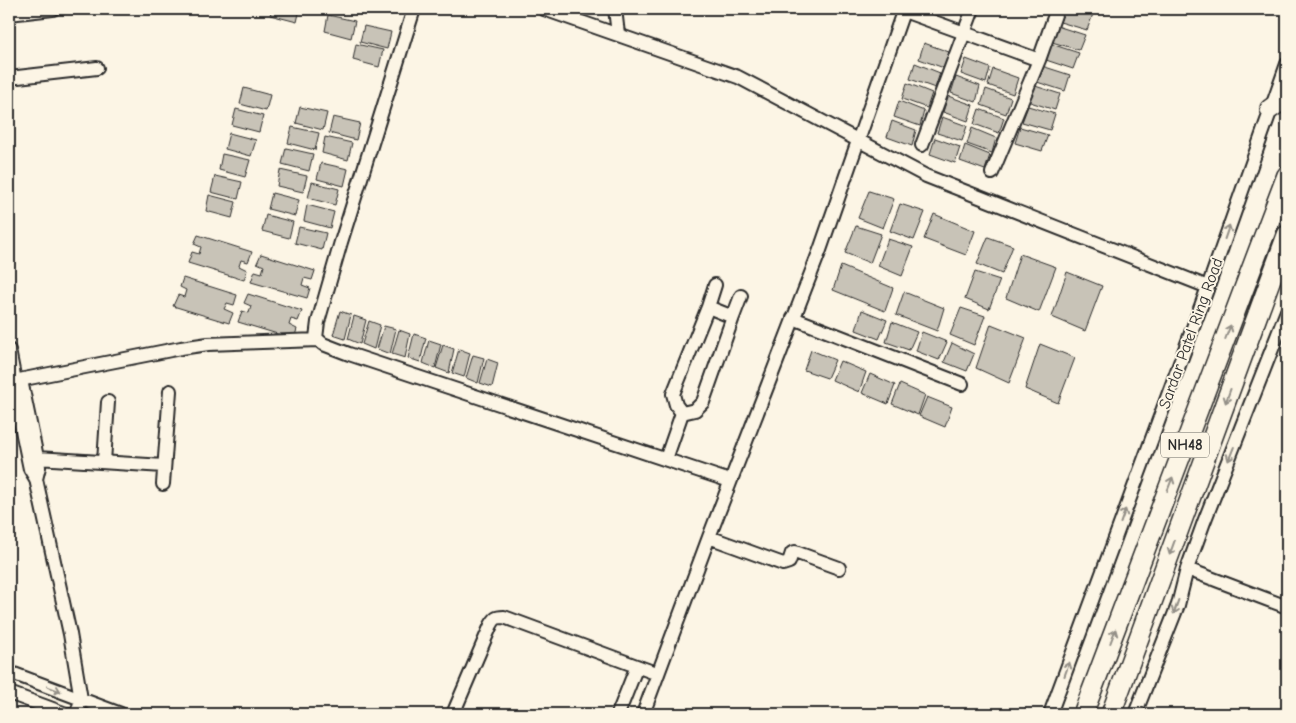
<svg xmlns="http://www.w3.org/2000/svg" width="1296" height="723" font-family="'Comic Neue',sans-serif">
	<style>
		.building { fill: #c8c3b7; stroke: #2b2b2b }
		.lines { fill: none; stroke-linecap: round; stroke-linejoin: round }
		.minor-casing { stroke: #2b2b2b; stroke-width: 16 }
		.highway-casing { stroke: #2b2b2b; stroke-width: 22 }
		.minor { stroke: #fcf5e5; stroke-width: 12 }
		.highway { stroke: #fcf5e5; stroke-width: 19 }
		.oneway { stroke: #949088 }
		.labels { text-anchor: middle; stroke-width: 4; stroke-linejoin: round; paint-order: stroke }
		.shield { fill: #fcf5e5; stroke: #6a6863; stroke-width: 1 }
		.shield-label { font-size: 15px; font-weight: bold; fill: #2b2b2b }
		.street-label { font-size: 16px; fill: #2b2b2b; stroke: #fcf5e5 }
	</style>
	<rect width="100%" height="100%" fill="#fcf5e5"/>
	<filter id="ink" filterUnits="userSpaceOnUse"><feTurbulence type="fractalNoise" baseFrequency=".02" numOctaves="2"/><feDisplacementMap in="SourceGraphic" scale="10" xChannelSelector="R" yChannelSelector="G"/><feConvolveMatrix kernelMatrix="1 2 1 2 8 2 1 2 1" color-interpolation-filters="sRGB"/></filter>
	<g filter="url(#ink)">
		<!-- building -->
		<path class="building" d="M272 9H300L297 22 270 15Z
			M1064 9H1075L1093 14 1087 30 1060 22Z
			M328 15 355 21 351 38 325 31Z
			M364 26 391 32 387 49 360 42Z
			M1057 26 1085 35 1079 50 1052 42Z
			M924 43 949 52 944 68 919 59Z
			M356 44 383 50 379 67 353 60Z
			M1051 44 1079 53 1073 69 1046 60Z
			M966 59 990 68 986 83 961 74Z
			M915 63 940 73 935 88 910 79Z
			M1042 66 1070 75 1065 91 1037 82Z
			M993 69 1018 78 1013 94 988 85Z
			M956 77 980 86 976 102 951 93Z
			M907 83 932 93 927 108 902 99Z
			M1032 85 1060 94 1055 110 1027 101Z
			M244 88 270 95 266 111 240 104Z
			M986 89 1011 98 1006 114 981 105Z
			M948 96 973 105 968 121 943 112Z
			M899 101 924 111 920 126 894 117Z
			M1028 106 1055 114 1050 130 1022 122Z
			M300 107 327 113 323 130 296 123Z
			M236 109 263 116 259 132 232 125Z
			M979 109 1004 118 999 133 974 124Z
			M333 117 360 123 356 140 329 133Z
			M942 117 967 126 962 141 937 133Z
			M892 121 916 130 912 146 887 137Z
			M292 127 319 133 315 150 288 143Z
			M1020 127 1048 135 1042 151 1015 143Z
			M972 128 996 138 992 153 967 144Z
			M229 133 256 140 251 156 225 149Z
			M325 137 352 143 348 160 322 153Z
			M935 138 960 147 955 163 930 154Z
			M965 145 990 155 985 170 960 161Z
			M286 148 313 154 309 171 282 164Z
			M222 154 250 160 245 177 219 170Z
			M321 163 348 169 344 186 317 179Z
			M280 170 307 176 303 192 277 186Z
			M215 176 242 182 238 199 211 192Z
			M312 182 339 189 335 205 308 198Z
			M869 191 894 199 883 228 858 218Z
			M272 193 299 200 295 216 268 209Z
			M209 195 236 202 232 218 206 211Z
			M900 204 925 212 914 240 890 231Z
			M307 205 334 212 330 228 304 221Z
			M934 214 975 231 966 255 924 239Z
			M266 215 293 222 289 238 262 231Z
			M856 226 881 234 870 263 845 253Z
			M299 227 326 233 322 250 295 243Z
			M198 235 252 252 248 262 241 260 239 266 247 270 244 280 188 263 192 252 199 254 201 247 194 244Z
			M988 237 1013 246 1002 274 977 264Z
			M888 239 913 247 902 276 878 266Z
			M261 254 315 271 312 280 304 278 302 285 310 288 307 298 251 282 255 271 262 273 264 266 257 263Z
			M1020 254 1056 267 1039 312 1006 298Z
			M841 266 893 288 885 311 833 290Z
			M975 272 1000 280 989 309 965 299Z
			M1067 272 1102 286 1085 331 1052 317Z
			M183 278 237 295 234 305 227 303 224 309 233 313 229 323 173 306 178 295 184 297 186 290 180 287Z
			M904 292 944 308 937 331 896 315Z
			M248 294 302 311 298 321 291 319 289 325 297 329 294 339 238 322 242 311 249 313 251 306 244 303Z
			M961 308 985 316 974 345 950 335Z
			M862 310 887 320 879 339 856 330Z
			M340 311 351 315 345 339 333 335Z
			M354 316 366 320 360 344 348 339Z
			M369 321 380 325 374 349 362 344Z
			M892 322 917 332 909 350 886 342Z
			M991 324 1026 338 1009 383 976 368Z
			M384 326 396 329 390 354 377 349Z
			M399 330 410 334 405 358 392 354Z
			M922 332 947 342 939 360 916 351Z
			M414 334 426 338 420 362 408 358Z
			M429 340 441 344 435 368 423 363Z
			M952 343 974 354 967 371 944 362Z
			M1040 344 1075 358 1058 403 1025 389Z
			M443 345 454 349 449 373 436 368Z
			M459 349 470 353 464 377 452 373Z
			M811 350 835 360 827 378 804 370Z
			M473 355 484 358 478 383 466 378Z
			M487 359 498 363 492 387 480 383Z
			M840 361 866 372 859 392 832 380Z
			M870 374 895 385 888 404 862 393Z
			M900 384 925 395 918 415 892 404Z
			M927 397 952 407 945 427 919 416Z"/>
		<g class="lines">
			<!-- minor casing -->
			<g class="minor-casing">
				<path id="minor" d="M414 9 341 242 318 322 316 338 323 344 349 354 730 481
					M544 9 738 77 926 176 1208 287
					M615 9 618 34
					M904 11 1039 60
					M9 14 53 9
					M9 78 97 68
					M922 145 973 9
					M992 173 1039 60 1057 9
					M708 307 715 285
					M733 317 741 296
					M793 318 962 384
					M9 350 15 381
					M21 380 39 467 36 479
					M9 382 181 348 208 344 318 340
					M12 382 30 469 36 479 70 634 81 699 77 714
					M37 458 164 466
					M666 459 682 413 695 410 703 402 733 317 708 307 673 394 676 405 682 413
					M104 462 108 402
					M163 484 170 391
					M709 537 783 564 789 562 792 553 795 552 839 568
					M1187 569 1287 607
					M9 672 121 714
					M9 693 66 714
					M453 714 491 625C495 618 496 617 504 617L658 674
					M618 714 637 666
					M643 714 709 537 820 250 904 9
					M1050 714 1208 287 1287 64
					M1135 714 1178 605 1187 569 1204 522 1287 311"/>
			</g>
			<!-- highway casing -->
			<g class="highway-casing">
				<path id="highway" d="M1270 109 1287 97
					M1083 714 1287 175
					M1111 714 1287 235"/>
			</g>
			<!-- minor -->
			<use href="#minor" class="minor"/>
			<!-- highway -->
			<use href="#highway" class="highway"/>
		</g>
		<!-- one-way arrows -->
		<defs><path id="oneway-shaft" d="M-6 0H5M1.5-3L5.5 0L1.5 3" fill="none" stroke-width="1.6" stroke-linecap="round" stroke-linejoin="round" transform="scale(1.25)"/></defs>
		<g class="oneway">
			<use href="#oneway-shaft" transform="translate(1227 232) rotate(-71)"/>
			<use href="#oneway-shaft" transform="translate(1228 332) rotate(-69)"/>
			<use href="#oneway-shaft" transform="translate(1228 396) rotate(110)"/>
			<use href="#oneway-shaft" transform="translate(1231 454) rotate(112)"/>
			<use href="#oneway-shaft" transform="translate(1170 484) rotate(-69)"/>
			<use href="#oneway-shaft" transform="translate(1123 516) rotate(-70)"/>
			<use href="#oneway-shaft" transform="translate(1172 548) rotate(110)"/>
			<use href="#oneway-shaft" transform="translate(1176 607) rotate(109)"/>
			<use href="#oneway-shaft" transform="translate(1113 636) rotate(-69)"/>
			<use href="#oneway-shaft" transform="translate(1067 669) rotate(-70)"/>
			<use href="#oneway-shaft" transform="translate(54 689) rotate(21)"/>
		</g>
	</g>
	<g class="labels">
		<!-- shield labels -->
		<rect class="shield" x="1161" y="432.5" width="48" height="25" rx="4"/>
		<g class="shield-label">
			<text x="1185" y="450">NH48</text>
		</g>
		<!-- street labels -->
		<g class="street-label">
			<text transform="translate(1190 333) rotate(-70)" y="6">Sardar Patel Ring Road</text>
		</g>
	</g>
	<!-- margin -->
	<rect width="1296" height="723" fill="none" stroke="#fcf5e5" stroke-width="30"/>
	<rect x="15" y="15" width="1266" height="693" fill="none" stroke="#2b2b2b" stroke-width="2" filter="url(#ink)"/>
</svg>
